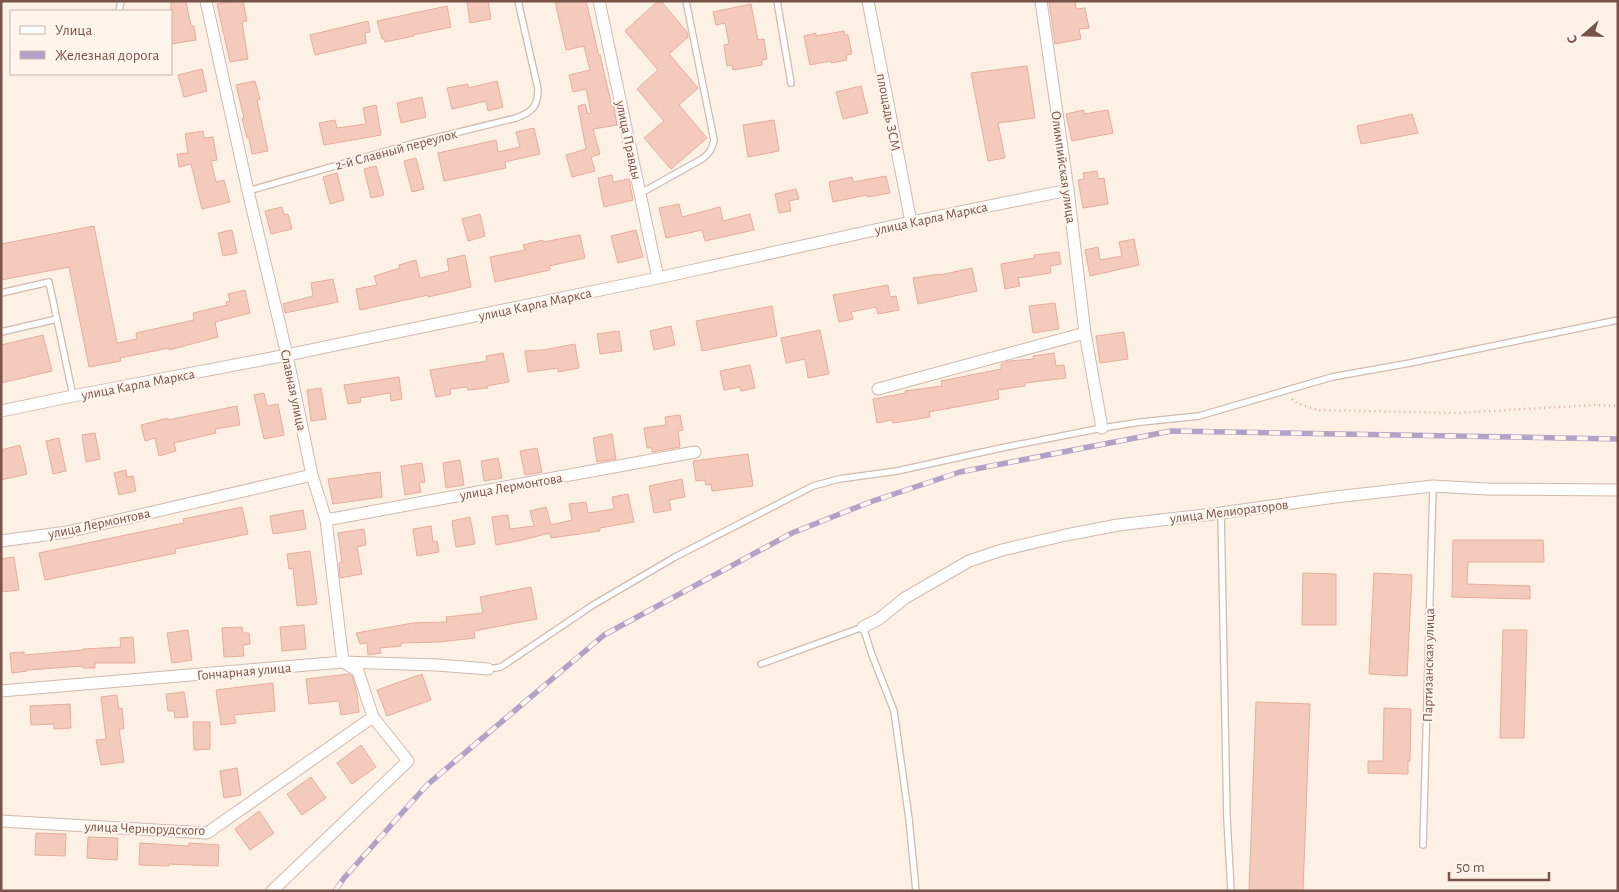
<svg xmlns="http://www.w3.org/2000/svg" width="1619" height="892" font-family="'Alegreya Sans',sans-serif">
	<style>
		.building { fill: #f4cabc; stroke: #e7ad9b }
		.lines { fill: none; stroke-linecap: round; stroke-linejoin: round }
		.service-casing { stroke: #d2b9ad; stroke-width: 8 }
		.minor-casing { stroke: #d2b9ad; stroke-width: 13 }
		.path { stroke: #d9ad9f; stroke-width: 2.5; stroke-dasharray: 1 4; stroke-linecap: butt }
		.service { stroke: #fff; stroke-width: 5.5 }
		.minor { stroke: #fff; stroke-width: 11 }
		.rail-casing { stroke: #b1a3c8; stroke-width: 5.5 }
		.rail { stroke: #fff5ed; stroke-width: 4; stroke-dasharray: 11; stroke-linecap: butt }
		.labels { text-anchor: middle; stroke-width: 4; stroke-linejoin: round; paint-order: stroke }
		.street-label { font-size: 14px; fill: #785349; stroke: #fff5ed }
	</style>
	<rect width="100%" height="100%" fill="#fdf1e5"/>
	<!-- building -->
	<path class="building" d="M171 1H186L191 26H194L196 40 171 44Z
		M231 1H243L247 21 242 22 248 59 230 62 217 4Z
		M467 1H488L491 19 470 23Z
		M555 1H586L599 56 600 55 611 102H613L617 125 593 129 600 154 591 157 595 171 572 177 566 155 586 149 578 106 585 104 588 114 591 113 586 89 573 92 569 75 590 70 584 46 566 50Z
		M658 1H661L687 32 688 37 669 54 698 88 679 105 707 138 671 169 644 138 664 121 637 89 658 70 625 31Z
		M1049 1H1075L1076 9 1085 8 1089 28 1079 29 1081 39 1055 44Z
		M751 4 758 40 764 39 767 59 762 60V65L733 70 732 65 727 66 724 45 729 44 725 23 716 25 713 12Z
		M447 6 451 27 413 35 414 36 385 42 384 39H382L377 21Z
		M368 21 370 32 365 33 366 43 315 55 310 35Z
		M844 31 845 35H848L852 54 846 55 847 60 831 63V61L810 65 804 36 816 33V36Z
		M1027 66 1035 118 998 123 1005 158 988 161 971 73Z
		M202 69 207 91 184 97 178 75Z
		M255 81 260 99 257 100 268 151 252 154 249 138H247L242 118H244L236 85Z
		M497 81 503 107 488 111 486 101 452 109 447 88 468 84V88Z
		M861 86 868 113 843 119 836 92Z
		M422 97 426 117 401 123 397 103Z
		M376 105 381 135 324 145 319 123 335 120 337 128 366 124 363 108Z
		M1084 110V114L1108 110 1113 133 1072 141 1066 114Z
		M1412 114 1418 133 1361 144 1357 126Z
		M774 120 779 151 748 157 743 125Z
		M534 128 540 154 505 162 506 168 444 181 438 153 496 140 498 152 520 147 516 132Z
		M203 131 204 138 213 137 217 160 211 161 216 182 224 180 230 202 202 209 191 164 179 167 177 154 188 153 185 134Z
		M416 158 424 189 412 192 404 161Z
		M376 166 384 195 371 198 364 169Z
		M1097 171 1098 179 1104 178 1108 204 1083 208 1078 180 1084 179 1083 173Z
		M337 173 344 200 330 204 323 177Z
		M612 175 613 182 629 179 633 200 604 207 598 178Z
		M886 176 890 193 868 197 867 195 833 202 829 182 852 177 853 182Z
		M796 189 799 199 789 201 791 211 779 213 775 194Z
		M679 204 682 217 720 207 723 221 750 214 754 230 705 241 702 230 666 238 659 208Z
		M282 207 284 215 288 214 292 229 271 234 265 211Z
		M480 214 485 236 468 241 462 219Z
		M94 226 117 343 137 339 136 333 194 320 193 313 227 305 226 302 230 301 228 294 245 290 250 313 215 322 218 337 169 350V348L120 358 121 361 89 367 69 267 1 280V244Z
		M232 230 237 253 223 256 218 233Z
		M636 230 643 257 618 263 611 236Z
		M580 235 585 258 549 266 550 270 495 282 490 257 525 250 523 245 543 240V242Z
		M1134 239 1139 265 1090 276 1085 250 1098 247 1100 260 1122 256 1119 242Z
		M1059 252 1061 264 1050 266 1051 273 1018 278 1020 286 1005 289 1001 264 1034 258V255Z
		M465 255 471 287 428 297V295L360 310 356 289 377 285 374 276 400 268 399 265 416 260 420 278 449 271 447 259Z
		M972 268 977 291 918 304 913 278 940 274V275Z
		M333 279 338 302 285 313 283 304 313 296 311 283Z
		M888 285 890 297 896 296 899 310 878 314 876 307 851 312 853 319 839 322 833 295Z
		M1055 303 1059 329 1033 333 1029 306Z
		M772 306 777 336 702 351 696 321Z
		M671 326 675 345 654 350 650 331Z
		M820 330 829 374 808 378 805 359 786 363 781 338Z
		M619 331 622 351 600 354 597 334Z
		M1124 332 1128 359 1100 363 1096 336Z
		M43 335 52 371 1 383V345Z
		M575 344 579 368 558 372V368L528 372 525 351 543 350Z
		M503 353 509 382 487 386 488 388 468 390 467 387 450 389 451 394 436 397 430 370 487 361 486 356Z
		M1054 353 1056 366 1064 365 1066 378 1025 383V386L998 390 999 399 929 412 930 417 893 423 892 420 877 423 873 399 906 393 905 391 942 386 941 381 1001 369V364L1009 361 1034 359 1033 356Z
		M750 365 755 388 741 391 740 387 724 390 720 371Z
		M399 377 402 399 391 401 390 393 360 398 361 402 348 404 344 385Z
		M321 388 326 419 311 421 307 390Z
		M264 393 267 406 278 404 284 435 264 439 254 395Z
		M237 406 240 425 215 429 216 433 174 443 176 451 159 456 155 438 145 441 141 425 168 418V420Z
		M680 415 683 430 678 431 680 447 652 452V448H647L644 428 666 425 665 417Z
		M95 433 100 459 86 462 82 435Z
		M612 434 616 459 597 462 593 438Z
		M59 438 66 471 53 474 46 441Z
		M20 445 27 474 1 480V450Z
		M537 448 542 472 525 475 520 451Z
		M748 454 753 486 712 491 711 484 706 485 705 480 696 481 693 461Z
		M498 458 502 478 484 481 481 461Z
		M460 460 464 485 446 488 443 463Z
		M422 463 425 482 419 483 421 492 405 495 401 466Z
		M126 470 127 477 133 476 136 491 119 495 114 473Z
		M380 472 382 497 333 504 328 479Z
		M682 479 685 497 669 500 671 510 654 513 649 486Z
		M628 494 634 522 600 528V531L551 538 550 533 518 541 496 545 492 517 508 515 510 529 534 526 530 511 546 507 551 525 572 520 569 504 586 502 588 513 614 509 612 497Z
		M242 507 248 534 175 549 176 553 45 580 39 553 184 523 183 519Z
		M303 510 306 529 273 534 270 516Z
		M470 517 475 544 456 547 452 521Z
		M431 526 433 542 437 541 439 552 417 556 413 529Z
		M364 529 366 545 357 547 362 574 340 578 339 563 342 562 338 533Z
		M1453 540H1543L1544 562H1468L1467 584 1530 586V599L1452 597Z
		M310 551 317 604 297 606 293 568 289 569 287 554Z
		M14 557 19 590 1 592V559Z
		M1303 573 1336 574V625H1302Z
		M1374 573 1412 575 1407 676 1369 674Z
		M531 587 537 619 474 631 475 638 439 642 401 643V646L380 648 381 653 368 655 367 643 360 644 356 633 413 623 447 622 446 617 483 613 480 597Z
		M304 625 306 649 282 651 280 627Z
		M242 627 243 633H249L250 644 243 645 244 656 224 657 222 628Z
		M188 630 192 660 172 663 167 633Z
		M1503 630H1527L1524 738H1500Z
		M133 637 135 663H95V668H83V666L27 670V671L12 673 10 653 24 652V655L83 650V649L121 647 120 638Z
		M349 674 352 676 357 693 359 712 341 715 339 701 309 704 306 679Z
		M422 674 431 700 387 716 377 690Z
		M273 683 275 711 234 715 236 723 221 725 216 690Z
		M184 692 188 717 175 718 174 711H168L166 694Z
		M117 695 119 709 122 708 124 729H119L124 762 101 765 96 740 106 739 101 697Z
		M1256 702 1310 704 1303 891H1249Z
		M70 704 71 728 54 729V724L31 725 30 706Z
		M1384 708 1411 709 1410 761H1408V774L1368 773V761H1383Z
		M193 722H210V749L194 750Z
		M361 745 376 767 352 784 337 763Z
		M237 768 241 795 224 798 220 771Z
		M311 777 326 798 302 815 287 794Z
		M259 811 274 833 250 850 235 829Z
		M36 833 66 834 65 856 35 855Z
		M88 837 118 838 117 860 87 858Z
		M140 843 189 846V843L219 845 218 866 169 864V866L139 865Z"/>
	<g class="lines">
		<!-- service casing -->
		<g class="service-casing">
			<path id="service" d="M777 1 791 83
				M119 11 121 1
				M248 191 411 144 516 118C532 112 538 107 538 89L518 1
				M641 193 702 159C710 153 712 149 714 140L686 1
				M1 293 49 282 73 396
				M1 332 57 319
				M1221 513 1227 819 1231 891
				M761 664 863 627 872 655 894 711 909 819 916 891
				M488 669 501 667 593 605 675 557 813 486 839 479 897 471 1001 448 1102 428 1141 422 1199 416 1332 377 1410 363 1618 320
				M1423 845 1433 486"/>
		</g>
		<!-- minor casing -->
		<g class="minor-casing">
			<path id="minor" d="M206 1 248 191 287 355 312 475 326 520 343 662 358 671 373 717 408 761 272 891
				M599 1 658 278
				M868 1 911 222
				M1041 1 1068 190 1085 333 1102 428
				M878 389 1085 333
				M1 411 73 396 287 355 658 278 911 222 1068 190
				M326 520 695 452
				M1 541 67 532 312 475
				M863 627 879 619 905 598 969 561 1002 550 1066 535 1118 525 1221 513 1335 497 1433 486 1487 489 1618 490
				M1 691 343 662 437 665 488 669
				M1 821 207 833 373 717"/>
		</g>
		<!-- path -->
		<path class="path" d="M1292 399 1297 403 1317 410 1456 413 1593 405 1618 406"/>
		<!-- service -->
		<use href="#service" class="service"/>
		<!-- minor -->
		<use href="#minor" class="minor"/>
		<!-- rail casing -->
		<g class="rail-casing">
			<path id="rail" d="M335 891 344 878 427 785 604 635 792 533 870 502 960 472 1171 431 1618 439"/>
		</g>
		<!-- rail -->
		<use href="#rail" class="rail"/>
	</g>
	<g class="labels">
		<!-- street labels -->
		<g class="street-label">
			<text transform="translate(889 112) rotate(79)" y="5">площадь ЗСМ</text>
			<text transform="translate(629 140) rotate(78)" y="5">улица Правды</text>
			<text transform="translate(396 149) rotate(-15)" y="5">2-й Славный переулок</text>
			<text transform="translate(1064 167) rotate(82)" y="5">Олимпийская улица</text>
			<text transform="translate(931 218) rotate(-12)" y="5">улица Карла Маркса</text>
			<text transform="translate(535 304) rotate(-12)" y="5">улица Карла Маркса</text>
			<text transform="translate(138 384) rotate(-11)" y="5">улица Карла Маркса</text>
			<text transform="translate(294 390) rotate(78)" y="5">Славная улица</text>
			<text transform="translate(511 486) rotate(-10)" y="5">улица Лермонтова</text>
			<text transform="translate(1229 511) rotate(-7)" y="5">улица Мелиораторов</text>
			<text transform="translate(99 523) rotate(-12)" y="5">улица Лермонтова</text>
			<text transform="translate(1428 665) rotate(-89)" y="5">Партизанская улица</text>
			<text transform="translate(244 671) rotate(-5)" y="5">Гончарная улица</text>
			<text transform="translate(145 828) rotate(2)" y="5">улица Чернорудского</text>
		</g>
	</g>
	<!-- border -->
	<rect width="1619" height="892" fill="none" stroke="#785349" stroke-width="5"/>
	<!-- legend -->
	<rect x="10" y="10" width="162" height="65" fill="#fff5ed" stroke="#c9b4ab"/>
	<rect x="20" y="26" width="25" height="8" fill="#ffffff" stroke="#c9b4ab"/>
	<text x="55" y="35" font-size="15" fill="#785349">Улица</text>
	<rect x="20" y="51" width="25" height="8" fill="#b1a3c8" stroke="#c9b4ab"/>
	<text x="55" y="60" font-size="15" fill="#785349">Железная дорога</text>
	<!-- north arrow -->
	<g transform="translate(1584 35) rotate(250)" stroke="#fff5ed" stroke-width="4" paint-order="stroke">
	<path d="M0-4L9 19L0 12L-9 19Z" fill="#785349"/>
	<text y="-8" font-size="14" font-weight="bold" text-anchor="middle" fill="#785349">С</text>
	</g>
	<!-- scale -->
	<path d="M1449 872v8h100v-8" fill="none" stroke="#785349" stroke-width="2.5"/>
	<text x="1456" y="872" font-size="15" fill="#785349" stroke="#fff5ed" stroke-width="4" paint-order="stroke">50 m</text>
</svg>
